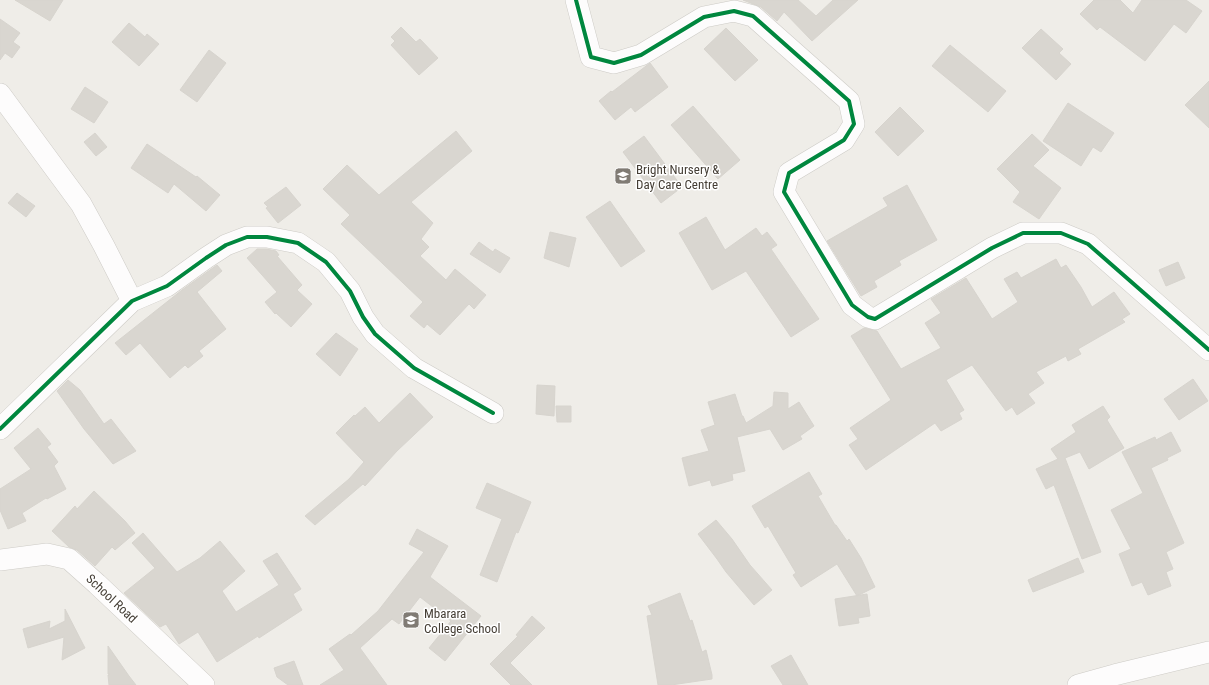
<svg xmlns="http://www.w3.org/2000/svg" width="1209" height="685" font-family="'Roboto Condensed',sans-serif">
	<style>
		.building { fill: #d9d6d0; stroke: #d7d4ce }
		.lines { fill: none; stroke-linecap: round; stroke-linejoin: round }
		.street-casing { stroke: #cdcbc6; stroke-width: 22 }
		.street { stroke: #fdfcfc; stroke-width: 21 }
		.cycleway-casing { stroke: #fff; stroke-width: 6 }
		.cycleway { stroke: #00873e; stroke-width: 4 }
		.labels { text-anchor: middle; stroke-width: 3; stroke-linejoin: round; paint-order: stroke }
		.poi-label { font-size: 13px; fill: #453e35; stroke: #fff; text-anchor: start }
		.street-label { font-size: 13px; fill: #453e35; stroke: #fff }
	</style>
	<rect width="100%" height="100%" fill="#efede8"/>
	<!-- building -->
	<path class="building" d="M15 0H63L50 21Z
		M743 0H798L816 16 833 0H858L812 41 784 12 777 21 761 7Z
		M1094 0H1120L1133 13 1142 0H1186L1202 11 1186 33 1174 24 1145 61 1100 27 1097 30 1080 14Z
		M0 19 20 33 13 42 20 47 12 58 5 53 0 60Z
		M129 23 145 37 147 34 159 44 139 66 112 42Z
		M401 27 416 42 420 39 438 58 419 75 391 45 395 41 391 37Z
		M726 28 758 60 735 81 704 49Z
		M1041 29 1063 49 1059 53 1071 64 1056 80 1022 48Z
		M950 45 1006 91 988 112 932 66Z
		M209 50 226 63 197 102 180 90Z
		M650 63 668 87 635 112 631 107 615 120 599 101 611 91 612 92Z
		M1209 81V128L1185 105Z
		M85 87 108 102 94 123 71 109Z
		M1068 103 1114 133 1101 152 1093 147 1081 166 1043 141Z
		M693 106 740 160 718 179 671 125Z
		M900 107 924 131 898 156 875 132Z
		M456 131 472 151 411 202 433 223 421 239 429 247 420 256 446 280 455 269 486 295 474 309 469 304 440 335 427 324 424 328 410 316 423 302 341 224 350 215 323 189 347 165 379 195Z
		M95 133 107 147 96 156 84 142Z
		M1032 134 1049 150 1033 166 1061 188 1039 219 1013 202 1020 192 997 169Z
		M644 136 682 187 661 203 623 152Z
		M147 144 196 177 197 176 220 195 206 211 174 184 168 193 131 168Z
		M907 185 937 240 899 261 901 265 874 281 877 287 861 296 827 241 888 206 883 198Z
		M286 187 301 205 278 223 266 208 268 207 264 203Z
		M17 193 35 206 26 217 8 203Z
		M610 201 645 251 621 267 586 217Z
		M706 217 725 250 756 228 762 236 767 232 777 245 771 249 819 319 791 337 746 271 712 290 679 233Z
		M550 232 576 238 569 267 544 258Z
		M479 242 493 252 495 249 510 258 500 273 470 254Z
		M257 249H266L276 251 279 255 277 256 302 285 297 290 312 304 291 327 276 313 275 314 265 302 277 292 247 258Z
		M1056 259 1061 268 1066 265 1081 287 1092 307 1114 292 1130 314 1122 319 1125 322 1078 349 1081 354 1068 361 1066 356 1036 372 1044 383 1028 394 1035 403 1017 415 1012 407 1006 411 972 365 946 380 964 410 959 413 962 419 941 431 935 423 866 470 849 445 858 439 850 428 891 400 851 336 864 328 877 331 901 369 941 348 925 323 941 313 931 299 966 278 992 319 1018 302 1004 279 1017 272 1021 278Z
		M1178 262 1185 278 1166 286 1159 270Z
		M217 265 222 271 197 292 226 329 199 351 203 356 188 368 185 365 170 378 140 343 126 355 115 343 182 290Z
		M336 333 358 349 340 376 316 354Z
		M1193 379 1208 401 1179 420 1164 399Z
		M68 380 80 390 104 424 111 419 136 451 113 464 84 429 57 391Z
		M537 385 555 386 554 416 536 414Z
		M774 392 788 393V409L799 402 814 426 800 436 802 439 783 450 770 429 737 437 745 471 732 474 733 480 712 486 710 480 689 486 682 458 709 451 701 430 715 425 708 402 735 394 742 416H743L746 423 773 406Z
		M410 393 433 417 397 451 365 486 363 484 315 525 305 516 349 479 364 462 336 433 354 415 355 416 365 407 379 423Z
		M556 406H571V422H557Z
		M1103 406 1110 417 1107 420 1124 448 1089 469 1080 452 1065 458 1101 552 1082 559 1054 485 1046 489 1036 469 1058 459 1051 449 1076 432 1072 425Z
		M38 428 51 444 47 447 58 462 54 466 66 489 47 499 46 498 22 513 26 521 8 529 0 510V489L31 469 14 448Z
		M1171 432 1181 451 1167 458 1168 460 1151 468 1184 543 1166 552 1173 569 1166 572 1171 586 1148 595 1142 582 1132 586 1119 554 1131 549 1111 510 1143 493 1122 452 1155 437 1156 440Z
		M809 472 822 494 818 496 835 525H836L847 541 849 539 861 558 875 587 857 596 837 564 801 587 793 575 796 573 768 526 765 528 752 506Z
		M487 483 531 502 518 533 516 532 497 582 480 575 502 519 476 508Z
		M94 491 125 521 135 533 115 550 112 547 95 566 77 550 69 547 52 531 75 506 77 509Z
		M716 520 732 539 750 565 772 590 754 605 726 572 717 559 698 534Z
		M417 529 448 546 430 577 481 616 445 661 429 648 451 621 420 597 399 624 392 619 360 648 387 685H320L344 670 329 649 350 634 351 635 378 611 424 552 409 544Z
		M143 533 177 572 200 558 220 541 245 571 222 591 236 612 279 585 263 561 277 553 301 589 293 594 302 610 259 638 258 636 217 662 198 632 179 644 166 624 160 627 124 593 155 568 132 543Z
		M1078 558 1084 572 1033 592 1028 580Z
		M680 593 690 621 692 620 702 652 706 650 712 675V679L671 685H658L647 616 652 615 648 606Z
		M867 594 870 616 858 618 859 623 839 626 835 599Z
		M65 609 85 648 62 660 64 637 28 648 23 629 50 621 49 629 65 621Z
		M532 616 545 628 510 663 532 685H511L490 664 518 636 516 635Z
		M108 646 129 676 136 685H109L108 675 110 674H108Z
		M791 655 808 685H783L771 666Z
		M294 661 303 685H288L277 677 274 668Z"/>
	<g class="lines">
		<!-- street casing -->
		<g class="street-casing">
			<path id="street" d="M576 0 591 57 614 63 641 55 704 17 734 11 753 16 849 101 854 124 844 140 789 173 784 192 852 305 868 317 875 319 992 248 1023 233H1061L1088 244 1209 350
				M0 94 81 204 104 246 132 301
				M0 429 132 301 167 286 206 258 226 245 247 237H267L298 243 326 262 350 291 363 317 375 334 414 368 493 413
				M0 560 47 554 69 559 97 584 204 685
				M1078 685 1114 675 1209 652"/>
		</g>
		<!-- street -->
		<use href="#street" class="street"/>
		<!-- cycleway casing -->
		<g class="cycleway-casing">
			<path id="cycleway" d="M576 0 591 57 614 63 641 55 704 17 734 11 753 16 849 101 854 124 844 140 789 173 784 192 852 305 868 317 875 319 992 248 1023 233H1061L1088 244 1209 350
				M0 429 132 301 167 286 206 258 226 245 247 237H267L298 243 326 262 350 291 363 317 375 334 414 368 493 413"/>
		</g>
		<!-- cycleway -->
		<use href="#cycleway" class="cycleway"/>
	</g>
	<!-- icons -->
	<defs>
		<g id="school-square" transform="scale(0.9)"><rect x="-9" y="-9" width="18" height="18" rx="4" fill="#807b74" stroke="#fff"/><path d="M0-5L7-2L0 1L-7-2ZM-4 1L0 2.5L4 1V4Q0 6-4 4Z" fill="#fff"/></g>
	</defs>
	<g fill-rule="evenodd">
		<use href="#school-square" x="623" y="176"/>
		<use href="#school-square" x="411" y="620"/>
	</g>
	<g class="labels">
		<!-- poi labels -->
		<g class="poi-label">
			<text x="636" y="174">Bright Nursery &amp;<tspan x="636" dy="15">Day Care Centre</tspan></text>
			<text x="424" y="618">Mbarara<tspan x="424" dy="15">College School</tspan></text>
		</g>
		<!-- street labels -->
		<g class="street-label">
			<text transform="translate(112 598) rotate(43)" y="5">School Road</text>
		</g>
	</g>
</svg>
